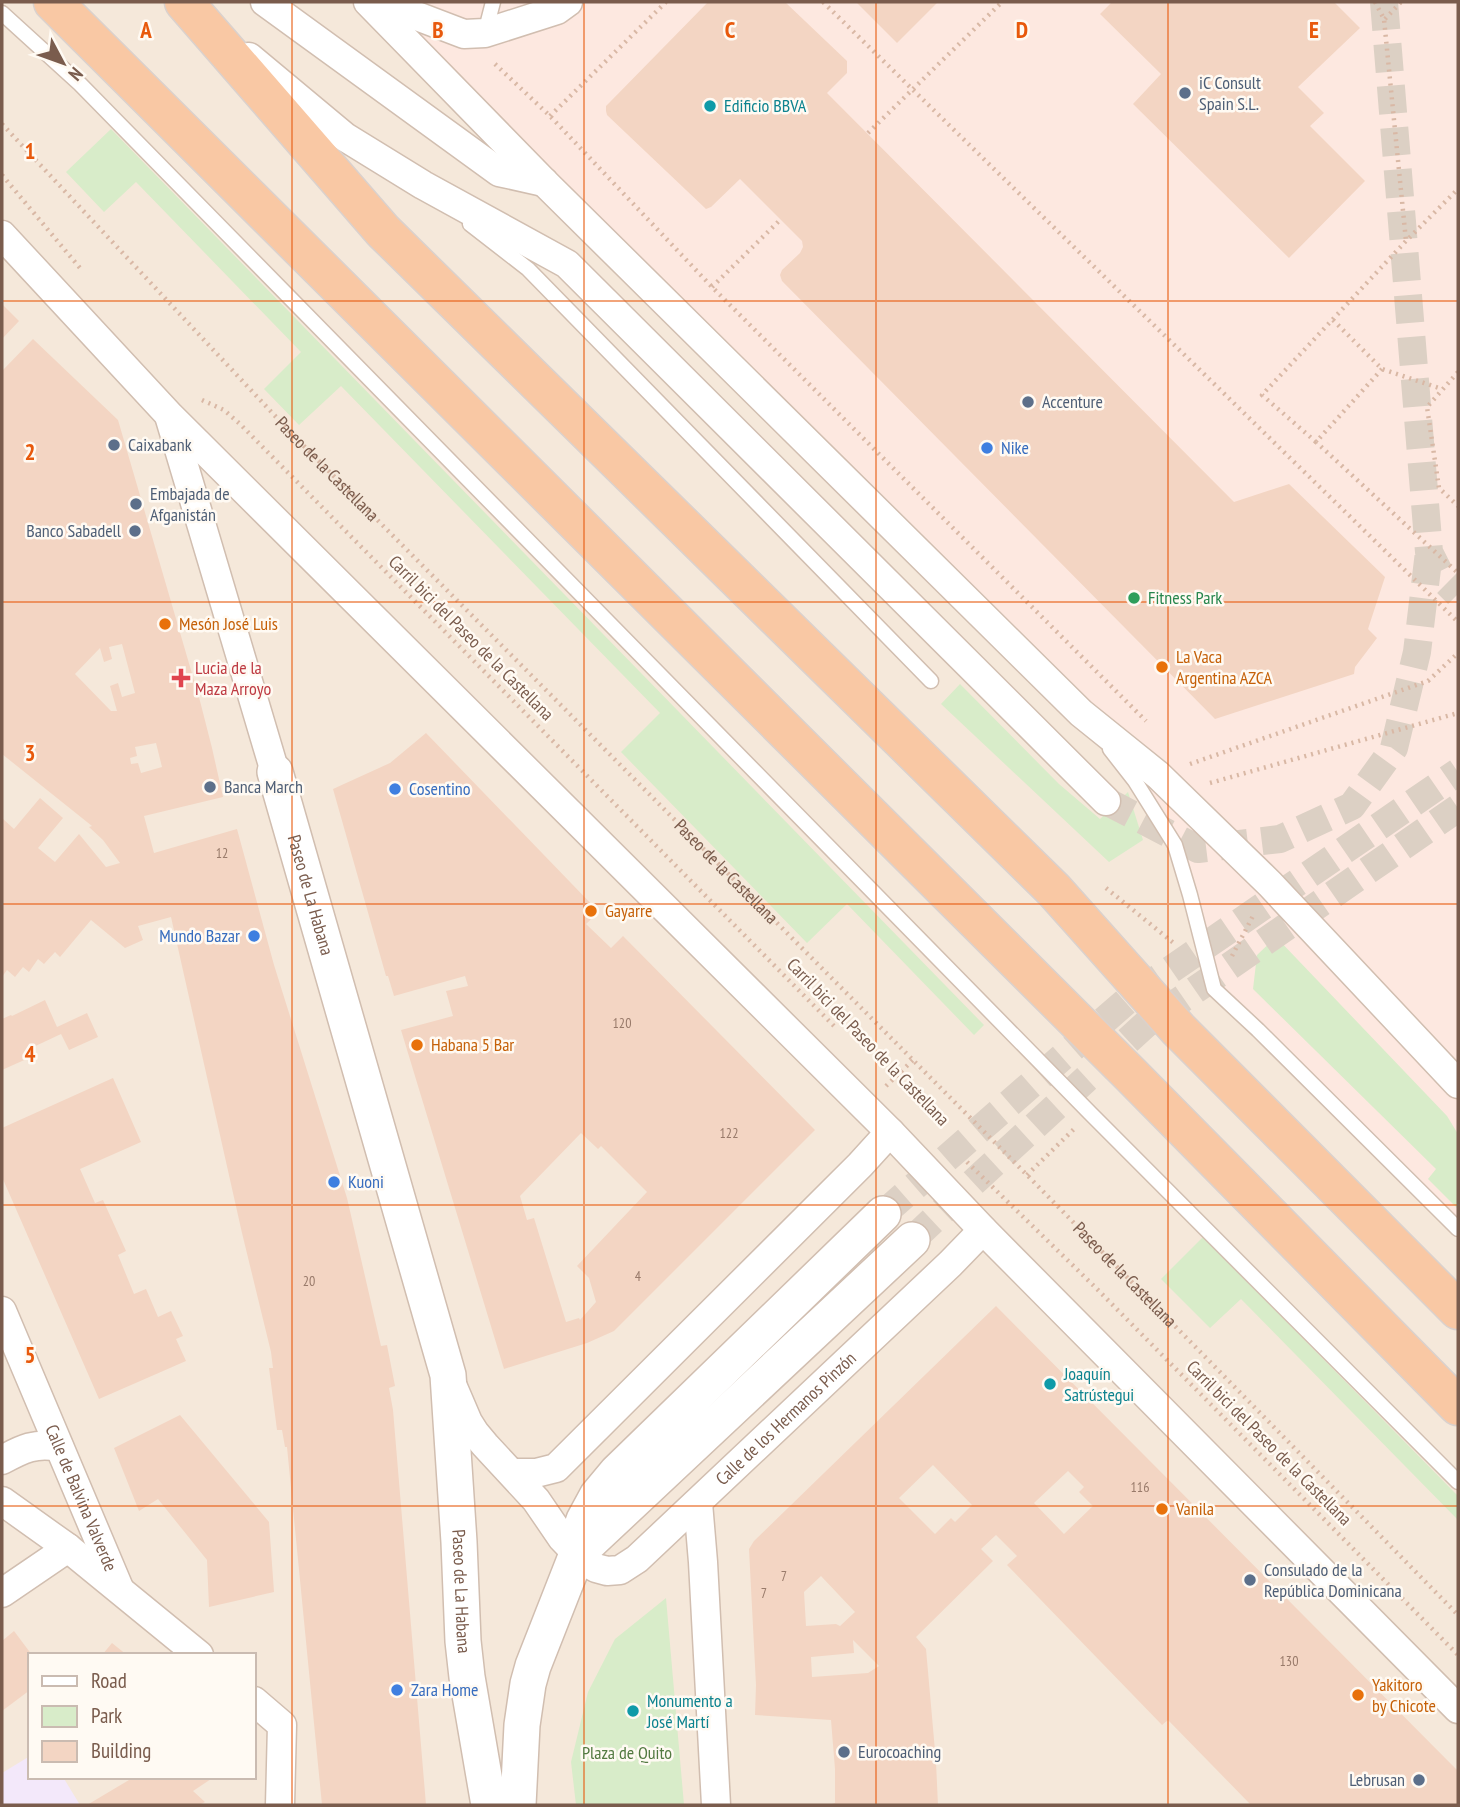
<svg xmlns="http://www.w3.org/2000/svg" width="1460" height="1807" font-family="'PT Sans Narrow',sans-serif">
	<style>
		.residential { fill: #f5e8da; fill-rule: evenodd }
		.commercial { fill: #fde8e0 }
		.education { fill: #f3e8fa }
		.green { fill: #d8ecc9 }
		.building { fill: #f3d5c3; fill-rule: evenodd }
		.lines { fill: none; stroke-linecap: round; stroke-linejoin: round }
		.minor-tunnel { stroke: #dcd0c4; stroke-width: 28; stroke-dasharray: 28 14; stroke-linecap: butt }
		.service-casing { stroke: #d1beb0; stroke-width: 17 }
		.minor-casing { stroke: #d1beb0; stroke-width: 31 }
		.tertiary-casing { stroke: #d1beb0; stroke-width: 38 }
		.trunk-casing { stroke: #dad1cd; stroke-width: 41 }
		.path { stroke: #d9b8a5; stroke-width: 4.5; stroke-dasharray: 2 5; stroke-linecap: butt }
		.service { stroke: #fff; stroke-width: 14 }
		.minor { stroke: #fff; stroke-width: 28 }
		.tertiary { stroke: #fff; stroke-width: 35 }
		.trunk { stroke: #f9c8a4; stroke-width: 38 }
		.grid { fill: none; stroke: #e8590c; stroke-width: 2; stroke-opacity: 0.55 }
		.service-dot { fill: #5c6f8a; stroke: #fffaf3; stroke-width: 2.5 }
		.culture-dot { fill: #0f9aa8; stroke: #fffaf3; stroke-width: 2.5 }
		.shop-dot { fill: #3f7fe0; stroke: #fffaf3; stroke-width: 2.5 }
		.leisure-dot { fill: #2e9e5b; stroke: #fffaf3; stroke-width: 2.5 }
		.food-dot { fill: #e8710a; stroke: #fffaf3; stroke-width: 2.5 }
		.health-dot { fill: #e0444e; stroke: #fffaf3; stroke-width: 2.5 }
		.labels { text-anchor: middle; stroke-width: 5; stroke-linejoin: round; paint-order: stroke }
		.number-label { font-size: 14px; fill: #987a6a }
		.service-label { font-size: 18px; fill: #4e5e75; stroke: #fffaf3; text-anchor: start }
		.culture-label { font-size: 18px; fill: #0d838f; stroke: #fffaf3; text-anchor: start }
		.shop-label { font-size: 18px; fill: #366cbe; stroke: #fffaf3; text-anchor: start }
		.street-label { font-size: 18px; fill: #7a5c4d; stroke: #fffaf3 }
		.leisure-label { font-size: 18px; fill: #27864d; stroke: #fffaf3; text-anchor: start }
		.food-label { font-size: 18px; fill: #c56008; stroke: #fffaf3; text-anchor: start }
		.health-label { font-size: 18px; fill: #be3a42; stroke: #fffaf3; text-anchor: start }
		.park-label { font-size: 18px; fill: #537a41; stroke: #fffaf3 }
		.grid-label { font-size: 23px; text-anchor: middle; font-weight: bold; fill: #e8590c; stroke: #fffaf3; stroke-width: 5; stroke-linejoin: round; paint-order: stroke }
	</style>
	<rect width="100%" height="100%" fill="#fdf6ec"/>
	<!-- residential -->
	<path class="residential" d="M2 2H1458V1805H2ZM30 1655H254V1777H30Z"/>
	<!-- commercial -->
	<path class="commercial" d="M368 2H1458V1229L1214 989 1175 845 1081 713Z"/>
	<!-- education -->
	<path class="education" d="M30 1756V1777H63L80 1805H2V1773Z"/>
	<!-- green -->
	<path class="green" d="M111 129 984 1025 974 1035 847 904 807 943 621 752 660 713 341 386 299 425 264 389 301 352 136 182 104 212 66 172Z
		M960 684 1059 784 1100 819 1128 792 1143 840 1109 862 941 704Z
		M1276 937 1447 1116 1458 1134V1209L1428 1179 1436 1169 1253 989 1257 955Z
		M1203 1237 1458 1496V1520L1241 1299 1210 1328 1161 1279Z
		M666 1598 684 1805H576L571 1762 588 1692 615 1639Z"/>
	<!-- building -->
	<path class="building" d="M708 2H785L847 61V73L827 93 1234 502 1289 484 1385 577 1368 629 1377 638 1355 667 1354 674 1215 719 782 281 780 275 782 270 800 253 803 247 802 241 740 179 711 207 706 209 607 115 606 111V106L610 102Z
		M856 2H938L897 43Z
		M1112 2H1334L1360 28 1298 87 1324 113 1310 126 1365 181 1289 258 1133 104 1161 74 1100 14Z
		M2 304 19 321 2 339Z
		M33 339 118 420 200 701 212 748 223 797 144 816 154 853 237 829 274 965 347 1198 381 1346 387 1345 395 1386 389 1388 393 1410 426 1805H322L287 1447H285L282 1430H277L269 1368H273L271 1352 242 1233 171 917 138 926 143 940 125 948 91 920 60 957 55 952 44 964 38 959 29 972 23 967 15 977 7 970 2 977V818L14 829 40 798 63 818 38 848 55 862 79 834 106 867 120 863 103 840 89 827 92 826 2 754V371ZM122 644 135 693 122 697 118 683 110 686 117 711H111L75 674 100 648 104 662 112 659 109 647ZM156 743 162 767 141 773 138 763 131 764 130 758 137 756 135 747Z
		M426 733 599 912 586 924 611 948 623 936 815 1130 614 1331 587 1343 504 1369 401 1030 453 1016 446 991 468 986 465 976 394 996 388 976H386L333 789 390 763ZM581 1133 598 1149 601 1146 647 1192 577 1266 589 1278 596 1302 580 1320 579 1318 566 1322 534 1218 527 1220 520 1196Z
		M45 1000 57 1027 87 1013 98 1037 69 1050 61 1034 27 1050 31 1057 2 1070V1019L11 1015 12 1016Z
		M113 1078 141 1142 80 1169 95 1203 103 1200 126 1251 118 1255 134 1294 146 1289 158 1317 171 1311 183 1336 176 1339 186 1361 99 1399 2 1177V1128Z
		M996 1306 1458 1771V1805H1251L1168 1720 1162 1725 1007 1565 1017 1556 996 1535 981 1549 993 1561 916 1637 926 1649 936 1762 938 1805H829L835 1803V1769L831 1720 755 1715 756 1685 749 1549 754 1541ZM933 1465 972 1505 955 1522 951 1518 935 1534 899 1498ZM1068 1471 1084 1487 1079 1492 1093 1506 1064 1534 1034 1503ZM821 1576 855 1612 840 1626 836 1624 806 1626 804 1592ZM853 1640 879 1666 868 1673 812 1677 811 1657 854 1653Z
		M180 1415 269 1522 274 1592 209 1607 207 1560 158 1499 139 1511 114 1448Z
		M14 1631 32 1655H30V1690L2 1711V1641Z
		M112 1643 127 1655H102Z
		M126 1777H214L193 1791 205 1802 199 1805H87L129 1780Z"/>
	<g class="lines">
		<!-- minor-tunnel -->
		<path class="minor-tunnel" d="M1384 2 1429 552 1442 578 1458 594
			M1106 801 1198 849 1280 839 1352 806 1394 748 1417 652 1429 552
			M883 1214 1131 997 1458 772
			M912 1240 965 1190 1146 1024 1458 808"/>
		<!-- service casing -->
		<g class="service-casing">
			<path id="service" d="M2 13 80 84 1090 1113 1458 1482
				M485 33 493 2
				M470 224 528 269 931 681
				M1110 749 1135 781 1175 845 1190 895 1214 989 1258 1030 1458 1229"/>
		</g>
		<!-- minor casing -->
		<g class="minor-casing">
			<g id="minor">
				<path d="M265 2 499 172 544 182"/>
				<path d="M368 2 544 182 1081 713 1158 775 1270 884 1458 1084"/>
				<path d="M380 2 464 34 485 33 557 10 568 2"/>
				<path d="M249 57 345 137 423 185 567 264 1106 801"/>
				<path d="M2 235 170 416 890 1132 983 1230 1458 1709"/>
				<path d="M170 419 275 772"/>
				<path id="s2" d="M2 1311 119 1588"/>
				<path id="s3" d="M453 1387 468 1422 475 1433 485 1445 536 1500 562 1538 585 1562 596 1568 607 1571 620 1570 637 1559 950 1264 983 1230"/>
				<path d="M2 1460C22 1449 36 1442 59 1447"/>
				<path d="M512 1473H536L556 1468 860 1165 890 1132"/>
				<path d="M2 1501 68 1548 199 1655"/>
				<path d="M698 1503 703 1562 716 1805"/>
				<path d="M2 1593 68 1548"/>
				<path d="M254 1701 282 1725 280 1805"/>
			</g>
		</g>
		<!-- tertiary casing -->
		<g class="tertiary-casing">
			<g id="tertiary">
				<path id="s4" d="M275 772 448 1375 459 1542 463 1641 467 1677 489 1805"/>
				<path d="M577 1554 912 1240"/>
				<path d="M518 1805 522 1725 528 1684 533 1666 577 1554 578 1537 584 1520 597 1496 617 1472 883 1214"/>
			</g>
		</g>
		<!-- trunk casing -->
		<g class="trunk-casing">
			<path id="trunk" d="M53 2 1130 1074 1458 1406
				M184 2 383 231 1054 890 1178 1029 1458 1310"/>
		</g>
		<!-- path -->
		<g class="path">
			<path d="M823 2 1458 622"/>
			<path d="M1375 2 1384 19 1406 241"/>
			<path d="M1385 19 1401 2"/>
			<path d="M495 64 550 116 712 287 1146 721"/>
			<path d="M550 116 666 2"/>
			<path id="s1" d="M2 124 292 434 1027 1175 1458 1615"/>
			<path d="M868 133 1002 2"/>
			<path d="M2 175 80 268"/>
			<path d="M712 287 780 220"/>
			<path d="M1333 320 1382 369 1442 389"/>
			<path d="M1382 369 1316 442 1458 573"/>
			<path d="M1458 372 1427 407 1439 488 1458 506"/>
			<path d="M202 400 224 410 240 424 836 1028"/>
			<path d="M1316 442 1262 395 1406 241 1458 189"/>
			<path d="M1190 764 1428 681 1458 653"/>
			<path d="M1210 783 1458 713"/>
			<path d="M1106 888 1176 945"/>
			<path d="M1232 956 1254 914"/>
			<path d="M886 1086 913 1060"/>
			<path d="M967 1162 1096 1288 1458 1655"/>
			<path d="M1027 1175 1074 1129"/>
		</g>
		<!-- service -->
		<use href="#service" class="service"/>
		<!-- minor -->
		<use href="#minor" class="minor"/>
		<!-- tertiary -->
		<use href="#tertiary" class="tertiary"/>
		<!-- trunk -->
		<use href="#trunk" class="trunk"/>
	</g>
	<!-- grid -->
	<path class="grid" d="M292 2V1805M584 2V1805M876 2V1805M1168 2V1805M2 301H1458M2 602H1458M2 904H1458M2 1205H1458M2 1506H1458"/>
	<!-- markers -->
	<g class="service-dot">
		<circle cx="1185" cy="93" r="7"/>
		<circle cx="1028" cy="402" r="7"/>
		<circle cx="114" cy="445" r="7"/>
		<circle cx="136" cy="504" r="7"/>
		<circle cx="135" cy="531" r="7"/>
		<circle cx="210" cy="787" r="7"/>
		<circle cx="1250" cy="1580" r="7"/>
		<circle cx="844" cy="1752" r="7"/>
		<circle cx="1419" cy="1780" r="7"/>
	</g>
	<g class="culture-dot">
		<circle cx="710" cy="106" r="7"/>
		<circle cx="1050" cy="1384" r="7"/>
		<circle cx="633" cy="1711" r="7"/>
	</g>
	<g class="shop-dot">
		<circle cx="987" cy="448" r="7"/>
		<circle cx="395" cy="789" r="7"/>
		<circle cx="254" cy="936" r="7"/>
		<circle cx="334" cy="1182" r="7"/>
		<circle cx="397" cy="1690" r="7"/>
	</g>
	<circle class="leisure-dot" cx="1134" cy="598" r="7"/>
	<g class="food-dot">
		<circle cx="165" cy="624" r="7"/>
		<circle cx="1162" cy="667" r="7"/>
		<circle cx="591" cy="911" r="7"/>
		<circle cx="417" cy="1045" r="7"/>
		<circle cx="1162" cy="1509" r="7"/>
		<circle cx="1358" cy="1695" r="7"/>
	</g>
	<path class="health-dot" d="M177.5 667.5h7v7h7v7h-7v7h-7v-7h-7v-7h7z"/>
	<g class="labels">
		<!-- number labels -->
		<g class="number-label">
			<text x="222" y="858">12</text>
			<text x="622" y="1028">120</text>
			<text x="729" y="1138">122</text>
			<text x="638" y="1281">4</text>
			<text x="309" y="1286">20</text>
			<text x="1140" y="1492">116</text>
			<text x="784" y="1581">7</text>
			<text x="764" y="1598">7</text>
			<text x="1289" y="1666">130</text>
		</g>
		<!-- service labels -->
		<g class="service-label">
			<text x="1199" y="89">iC Consult<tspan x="1199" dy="21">Spain S.L.</tspan></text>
			<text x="1042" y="408">Accenture</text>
			<text x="128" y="451">Caixabank</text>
			<text x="150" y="500">Embajada de<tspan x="150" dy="21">Afganistán</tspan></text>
			<text x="121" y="537" text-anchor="end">Banco Sabadell</text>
			<text x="224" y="793">Banca March</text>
			<text x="1264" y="1576">Consulado de la<tspan x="1264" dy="21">República Dominicana</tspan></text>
			<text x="858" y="1758">Eurocoaching</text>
			<text x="1405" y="1786" text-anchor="end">Lebrusan</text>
		</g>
		<!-- culture labels -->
		<g class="culture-label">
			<text x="724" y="112">Edificio BBVA</text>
			<text x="1064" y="1380">Joaquín<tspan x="1064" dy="21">Satrústegui</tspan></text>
			<text x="647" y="1707">Monumento a<tspan x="647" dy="21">José Martí</tspan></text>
		</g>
		<!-- shop labels -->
		<g class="shop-label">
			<text x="1001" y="454">Nike</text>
			<text x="409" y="795">Cosentino</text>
			<text x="240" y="942" text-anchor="end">Mundo Bazar</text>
			<text x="348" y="1188">Kuoni</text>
			<text x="411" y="1696">Zara Home</text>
		</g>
		<!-- street labels -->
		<g class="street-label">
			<text dy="6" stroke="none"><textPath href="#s1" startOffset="474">Paseo de la Castellana</textPath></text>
			<text transform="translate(471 638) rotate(45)" y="6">Carril bici del Paseo de la Castellana</text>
			<text dy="6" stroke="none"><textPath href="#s1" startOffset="1041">Paseo de la Castellana</textPath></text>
			<text dy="6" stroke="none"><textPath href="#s4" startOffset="128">Paseo de La Habana</textPath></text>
			<text transform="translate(868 1042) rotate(46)" y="6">Carril bici del Paseo de la Castellana</text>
			<text dy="6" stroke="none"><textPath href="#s1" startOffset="1608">Paseo de la Castellana</textPath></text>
			<text dy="6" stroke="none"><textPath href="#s3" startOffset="483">Calle de los Hermanos Pinzón</textPath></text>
			<text transform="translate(1269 1443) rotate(45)" y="6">Carril bici del Paseo de la Castellana</text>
			<text dy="6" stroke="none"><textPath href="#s2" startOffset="203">Calle de Balvina Valverde</textPath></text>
			<text dy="6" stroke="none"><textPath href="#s4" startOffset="844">Paseo de La Habana</textPath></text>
		</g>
		<!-- leisure labels -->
		<g class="leisure-label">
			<text x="1148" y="604">Fitness Park</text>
		</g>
		<!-- food labels -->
		<g class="food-label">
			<text x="179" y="630">Mesón José Luis</text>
			<text x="1176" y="663">La Vaca<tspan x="1176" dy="21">Argentina AZCA</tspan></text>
			<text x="605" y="917">Gayarre</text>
			<text x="431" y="1051">Habana 5 Bar</text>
			<text x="1176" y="1515">Vanila</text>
			<text x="1372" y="1691">Yakitoro<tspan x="1372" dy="21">by Chicote</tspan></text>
		</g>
		<!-- health labels -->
		<g class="health-label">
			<text x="195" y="674">Lucia de la<tspan x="195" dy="21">Maza Arroyo</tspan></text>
		</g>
		<!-- park labels -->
		<g class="park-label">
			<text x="627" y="1759">Plaza de Quito</text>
		</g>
	</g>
	<g class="grid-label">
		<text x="146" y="38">A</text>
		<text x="438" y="38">B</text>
		<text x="730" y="38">C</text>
		<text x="1022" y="38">D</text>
		<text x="1314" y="38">E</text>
		<text x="30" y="159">1</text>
		<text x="30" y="460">2</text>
		<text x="30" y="761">3</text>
		<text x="30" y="1062">4</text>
		<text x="30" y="1363">5</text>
	</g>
	<!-- border -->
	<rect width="1460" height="1807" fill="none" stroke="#7a5c4d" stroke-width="7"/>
	<!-- legend -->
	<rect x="28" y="1653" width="228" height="126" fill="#fffaf3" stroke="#cabbb1" stroke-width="2"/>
	<rect x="42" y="1676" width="35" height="10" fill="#ffffff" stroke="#cabbb1" stroke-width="2"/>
	<text x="91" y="1688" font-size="21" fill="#7a5c4d">Road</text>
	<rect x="42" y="1706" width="35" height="21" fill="#d8ecc9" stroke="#cabbb1" stroke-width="2"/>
	<text x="91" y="1723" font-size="21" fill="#7a5c4d">Park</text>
	<rect x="42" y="1741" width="35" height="21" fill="#f3d5c3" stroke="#cabbb1" stroke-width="2"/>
	<text x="91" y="1758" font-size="21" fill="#7a5c4d">Building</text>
	<!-- north arrow -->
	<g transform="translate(63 63) rotate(131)" stroke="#fffaf3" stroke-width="5" paint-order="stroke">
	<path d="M0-5L12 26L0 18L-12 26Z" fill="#7a5c4d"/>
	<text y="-10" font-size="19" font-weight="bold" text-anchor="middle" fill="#7a5c4d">N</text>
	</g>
</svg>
